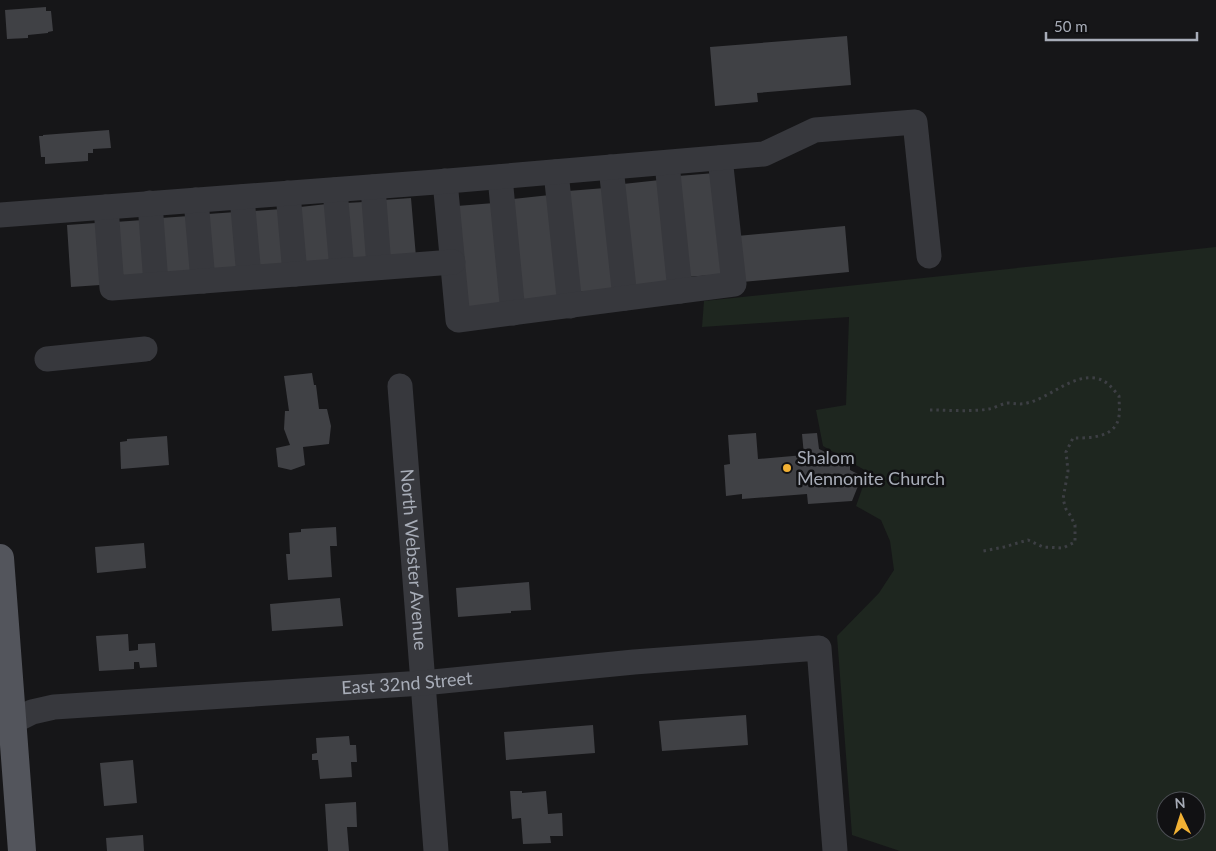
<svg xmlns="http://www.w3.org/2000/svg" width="1216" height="851" font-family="Lato,sans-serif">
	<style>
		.green { fill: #1e261f; fill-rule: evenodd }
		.building { fill: #404145 }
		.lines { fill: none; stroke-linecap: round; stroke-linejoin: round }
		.path { stroke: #3d3f44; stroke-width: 3; stroke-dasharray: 2.5 4; stroke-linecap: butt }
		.minor { stroke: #37383d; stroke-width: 25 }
		.major { stroke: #53555c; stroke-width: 28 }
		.poi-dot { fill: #f2b134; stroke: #111113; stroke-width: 2 }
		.labels { text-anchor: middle; stroke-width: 5; stroke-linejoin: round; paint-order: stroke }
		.poi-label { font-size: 18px; fill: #a8adb8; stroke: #111113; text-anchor: start }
		.street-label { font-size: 18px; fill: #a8adb8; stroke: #111113 }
	</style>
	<rect width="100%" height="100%" fill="#161618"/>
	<!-- green -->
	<path class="green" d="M1216 247V851H900L852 835 837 636 879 593 894 570 890 541 881 520 856 506 868 472 823 446 816 410 846 405 849 317 702 327 704 301ZM1166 801H1196V831H1166Z"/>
	<!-- building -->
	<path class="building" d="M46 7V11H51L53 31 48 32V33L28 35V38L7 39 5 10Z
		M847 36 851 85 757 93 758 102 715 106 710 47Z
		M109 130 111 148 93 149V153H88V161L45 164V157H41L39 136H43V135Z
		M715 173 724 274 687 277 678 176Z
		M660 180 669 282 632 285 623 184Z
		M605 188 614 289 577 292 568 191Z
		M550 195 559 297 522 300 513 199Z
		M411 198 416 257 388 260 383 200Z
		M364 202 369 261 351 263 346 203Z
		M494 203 503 304 466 308 457 206Z
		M327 204 332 263 304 266 300 207Z
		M282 209 287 268 259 270 254 211Z
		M236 212 240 271 212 273 208 214Z
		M189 216 194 275 166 277 161 218Z
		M143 220 148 279 120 281 115 222Z
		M96 223 100 285 71 287 67 225Z
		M845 226 849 272 742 282 737 236Z
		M312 373 314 385H316L319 409H327L331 426 329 444 303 447 305 465 291 470 278 467 276 448 290 445 284 429 285 411H289L284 376Z
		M756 433 758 459 804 455 802 434 817 433 819 449 850 464V470L862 476 852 501 808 504 807 494 742 499V494L726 496 724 465 730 464 728 435Z
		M167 436 169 465 121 469 120 442 127 441V439Z
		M336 527 337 546H330L332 577 288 580 286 554H290L289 533 301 532V529Z
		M144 543 146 568 97 573 95 547Z
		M529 582 531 610 511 611V613L458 617 456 588Z
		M340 598 343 626 272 631 270 604Z
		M128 634 129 651 138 650V644L155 643 157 667 140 668 139 662H134V669L99 671 96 636Z
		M746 715 748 745 662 751 659 721Z
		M593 725 595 753 506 760 504 732Z
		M349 736 350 745H356L357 762H351L352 777 320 779 318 760H312V754L317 753 316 738Z
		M133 760 137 803 104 806 100 763Z
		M510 791H522V793L546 791 548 814 562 813 563 836H550L551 843 523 844 521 818 512 819Z
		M356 802 357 827H347L349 851H328L325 804Z
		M143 835 144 851H107L106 838Z"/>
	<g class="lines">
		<!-- path -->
		<path class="path" d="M930 410C949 410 970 412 989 409 995 408 1001 404 1007 403 1014 403 1020 405 1027 403 1050 398 1070 375 1095 378 1107 380 1112 388 1119 396 1119 403 1120 410 1119 416 1116 438 1090 438 1073 438L1066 452 1068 471 1063 499 1066 509 1070 515 1075 525V542L1063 548 1043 547 1028 540 1004 547 983 551"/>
		<!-- minor -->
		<g class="minor">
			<path d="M667 163 680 291"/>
			<path d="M611 167 625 298"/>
			<path d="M556 172 570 306"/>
			<path d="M500 177 513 313"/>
			<path d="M445 181 458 320 734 284 720 158"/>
			<path d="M373 187 379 267"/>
			<path d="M335 190 342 270"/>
			<path d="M288 193 295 274"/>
			<path d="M242 197 249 277"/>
			<path d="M196 200 203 281"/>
			<path d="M150 203 156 284"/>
			<path d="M106 207 112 288 453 262"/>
			<path d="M0 215 436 182 764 154 815 130 915 122 929 256"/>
			<path d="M47 359 145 349"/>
			<path id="s1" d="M400 386 436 851"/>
			<path id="s2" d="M0 728 32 712 54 707 423 683 634 662 819 648 835 851"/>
		</g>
		<!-- major -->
		<path class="major" d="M0 558 22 851"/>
	</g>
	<!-- markers -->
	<circle class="poi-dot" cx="787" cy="468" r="5"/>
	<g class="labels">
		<!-- poi labels -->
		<g class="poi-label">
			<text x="797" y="464">Shalom<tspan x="797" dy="21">Mennonite Church</tspan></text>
		</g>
		<!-- street labels -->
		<g class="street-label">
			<text dy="6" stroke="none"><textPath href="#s1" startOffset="174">North Webster Avenue</textPath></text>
			<text dy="6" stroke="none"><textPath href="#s2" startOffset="412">East 32nd Street</textPath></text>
		</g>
	</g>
	<!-- north arrow -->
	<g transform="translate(1181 816) rotate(356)"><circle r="24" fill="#111113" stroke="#4d4f55"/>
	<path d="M0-4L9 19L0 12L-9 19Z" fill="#f2b134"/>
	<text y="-8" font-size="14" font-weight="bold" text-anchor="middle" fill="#a8adb8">N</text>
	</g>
	<!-- scale -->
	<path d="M1046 32v8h151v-8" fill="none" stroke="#a8adb8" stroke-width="2.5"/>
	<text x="1054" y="32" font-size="15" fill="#a8adb8" stroke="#111113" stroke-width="4" paint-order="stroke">50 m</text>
</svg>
